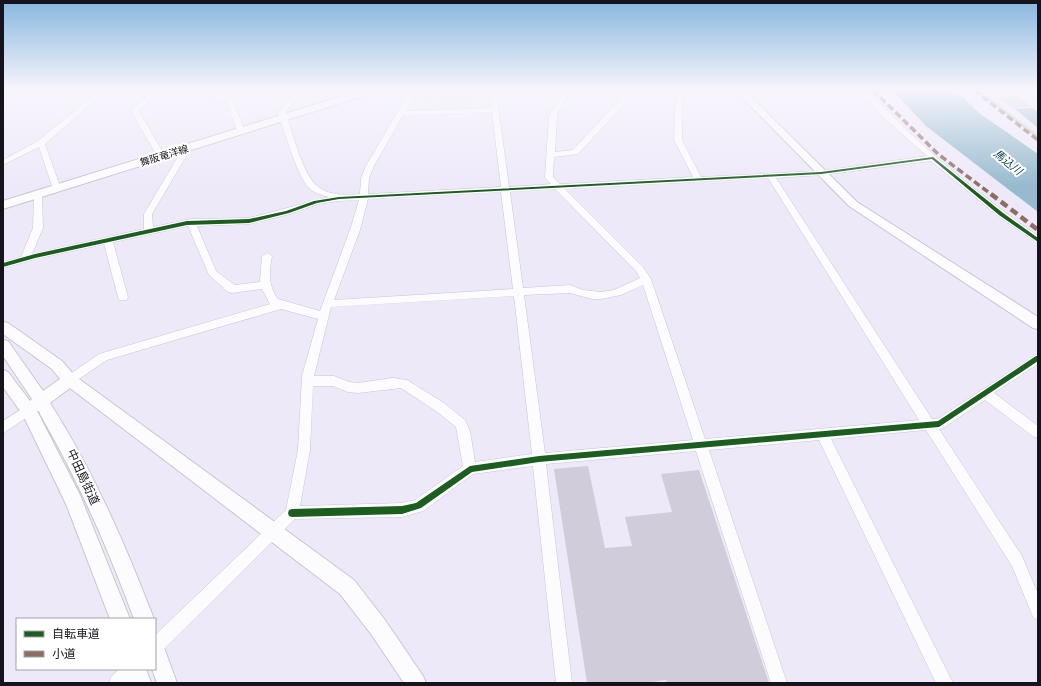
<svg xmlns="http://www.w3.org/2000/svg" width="1041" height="686" font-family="'IBM Plex Sans','Noto Sans JP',sans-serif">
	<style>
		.green { fill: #cdd2c5 }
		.water { fill: #96bbce }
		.building { fill: #d0ccd9 }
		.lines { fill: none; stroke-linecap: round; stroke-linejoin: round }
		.minor-casing { stroke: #c9c5d1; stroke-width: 1 }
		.tertiary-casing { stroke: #c9c5d1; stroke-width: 2 }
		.secondary-casing { stroke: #c9c5d1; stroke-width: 2 }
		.minor { fill: #fcfcfe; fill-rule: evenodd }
		.tertiary { fill: #fcfcfe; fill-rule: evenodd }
		.secondary { fill: #fcfcfe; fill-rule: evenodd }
		.quiet-far1 { stroke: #8d6e63; stroke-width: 3.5; stroke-dasharray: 7 3.5; stroke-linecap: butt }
		.quiet { stroke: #8d6e63; stroke-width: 4.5; stroke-dasharray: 8 4.5; stroke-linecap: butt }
		.cycleway-casing { stroke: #fff; stroke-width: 2 }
		.cycleway { fill: #1b5e20; fill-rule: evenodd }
		.labels { text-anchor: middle; stroke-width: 4; stroke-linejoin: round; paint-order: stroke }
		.far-street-label { font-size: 10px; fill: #16131c; stroke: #fff }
		.far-water-label { font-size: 11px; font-style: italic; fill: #063a49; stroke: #fff }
		.street-label { font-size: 12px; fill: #16131c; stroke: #fff }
	</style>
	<rect width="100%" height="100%" fill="#eee9f9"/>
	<!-- green -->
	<path class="green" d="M975 90H980L1038 135V139Z"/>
	<!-- water -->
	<path class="water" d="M892 90H956L979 113 1038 154V212L926 126Z
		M1033 108 1038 112V128L1015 109Z"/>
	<!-- building -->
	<path class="building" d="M1018 96 1031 107 1012 108 999 97Z
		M588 466 605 548 632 546 625 517 672 512 661 474 699 470 769 683H667L666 680 645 683H587L554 469Z"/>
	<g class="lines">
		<!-- minor casing -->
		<g class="minor-casing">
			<path id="minor" d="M100 90H107L45 144 61 189 60 191H54L53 189 39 147 3 165V160L38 141Z
				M153 90H160L139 111 165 156 161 158 157 156 131 111Z
				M185 90H198L224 95 223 90H229L245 131 244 133H241L237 131 226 100 188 92Z
				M300 90H307L288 109 286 114C292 132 303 173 316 185 328 196 345 195 360 194L361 178 366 166 407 96 409 90H415V96L406 111 492 108 490 95 431 98 427 96 431 94 496 90 509 187 551 184 545 178 549 115 565 90H571L557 115 555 152 573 150 621 98 626 90H632L627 101 578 154 554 157 553 177 560 184 693 177 674 140 676 90H682V140L701 177 821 171 927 156 883 117 861 90H868C917 145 977 193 1038 236V243L998 216 931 161 821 175 776 178 932 419H937L1038 354V364L994 393 1038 426V438L1034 437 985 400 943 428 939 429 1022 556 1038 594V620L1033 617 1012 566 926 430 831 439 953 683H936L819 440 709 450 787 683H771L696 451 546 464 572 683H556L533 466 473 474 423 511 402 517 295 519 161 652 155 654V635L286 510 298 450 302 376 318 319 281 309 107 360 70 385 66 383 64 380 66 377 99 354 270 304 262 289 232 293 228 292 209 275 188 226 113 242 128 297 127 300H119L118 297 104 244 35 259 3 268V262L21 257 33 228 34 195 38 192 42 195 43 228 32 254 144 229V214L183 148 187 146 191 148 152 214 153 227 191 219 249 218 329 197C322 195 314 193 309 188 297 176 285 132 278 114L282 106ZM492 112 501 187 368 194 369 178 374 166 403 115ZM768 178 919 420 705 439 651 279 643 267 565 189ZM555 189 636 271 640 278 614 290 601 292 583 290 570 285 523 288 510 192ZM501 192 513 289 334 300 360 230 368 199ZM359 200 350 230 320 311 278 299C268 286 269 272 272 256L270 254 267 253 262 256 260 282 235 285 216 271 197 226 249 224 290 214 318 204 339 201ZM643 285 693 440 545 453 524 295 570 293 592 299H601L621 295ZM514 296 532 454 475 462 470 431 465 420 444 403 407 380 392 378 358 383 349 382 334 376H314L331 307ZM313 386H333L348 392 358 393 401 388 436 411 456 427 463 466 415 500 402 503 300 506 310 450Z
				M28 405 32 406 34 410 32 414 3 433V421Z
				M119 669H139L137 675 129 683H109L111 677Z"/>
		</g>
		<!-- tertiary casing -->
		<g class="tertiary-casing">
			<path id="tertiary" d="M735 90H744L857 202 1038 317V329L1033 328 849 206Z
				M3 322 8 323 62 361 75 376 354 580 385 620 423 676 426 683H404L371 634 340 594 70 388 50 403C93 470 125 544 154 619H134C108 548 78 480 40 414L39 411H37L80 495 130 619H110L66 504 23 415 3 387V370L8 372 30 401 32 399 3 356V340L8 341 43 391 60 379 52 369 3 334Z
				M155 639 162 642 177 683H157L152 669H155Z
				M126 669H146L151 683H131Z"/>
		</g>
		<!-- secondary casing -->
		<g class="secondary-casing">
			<path id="secondary" d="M362 90H377L376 92 3 209V201Z"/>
		</g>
		<!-- minor -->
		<use href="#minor" class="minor"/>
		<!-- tertiary -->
		<use href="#tertiary" class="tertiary"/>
		<!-- secondary -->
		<use href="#secondary" class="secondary"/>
		<!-- quiet-far1 -->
		<path class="quiet-far1" d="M873 90 938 154 992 195
			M974 90 1038 140"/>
		<!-- quiet -->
		<path class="quiet" d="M991 194 1038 230"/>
		<!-- cycleway casing -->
		<g class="cycleway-casing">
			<path id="cycleway" d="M933 157 1003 213 1038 238V242L999 215 932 159 821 174 339 199 317 203 289 213 249 223 187 225 35 258 3 267V263L35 254 187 221 249 219 286 211 314 201 339 197 821 172Z
				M1036 356H1038V361L939 427 539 462 472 472 421 508 402 514 292 517 289 516 288 513 289 510 292 509 402 506 416 503 470 466 539 456 938 421Z"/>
		</g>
		<!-- cycleway -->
		<use href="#cycleway" class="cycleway"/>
	</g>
	<!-- sky -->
	<linearGradient id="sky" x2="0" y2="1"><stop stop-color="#87b7de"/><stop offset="0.48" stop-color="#f7f5fc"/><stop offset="1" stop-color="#f7f5fc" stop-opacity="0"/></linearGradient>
	<rect width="1041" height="186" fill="url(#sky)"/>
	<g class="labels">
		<!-- far-street labels -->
		<g class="far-street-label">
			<text transform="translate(164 155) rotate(-17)" y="4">舞阪竜洋線</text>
		</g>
		<!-- far-water labels -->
		<g class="far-water-label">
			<text transform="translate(1008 162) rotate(39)" y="4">馬込川</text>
		</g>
		<!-- street labels -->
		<g class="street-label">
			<text transform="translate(83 477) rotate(65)" y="4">中田島街道</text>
		</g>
	</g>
	<!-- border -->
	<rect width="1041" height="686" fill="none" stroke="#16131c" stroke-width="8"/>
	<!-- legend -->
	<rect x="16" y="618" width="140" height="52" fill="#ffffff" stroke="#a2a1a4"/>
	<rect x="24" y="631" width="20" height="6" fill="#1b5e20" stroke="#a2a1a4"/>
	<text x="52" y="638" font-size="12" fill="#16131c">自転車道</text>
	<rect x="24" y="651" width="20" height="6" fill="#8d6e63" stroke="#a2a1a4"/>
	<text x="52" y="658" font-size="12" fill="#16131c">小道</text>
</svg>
